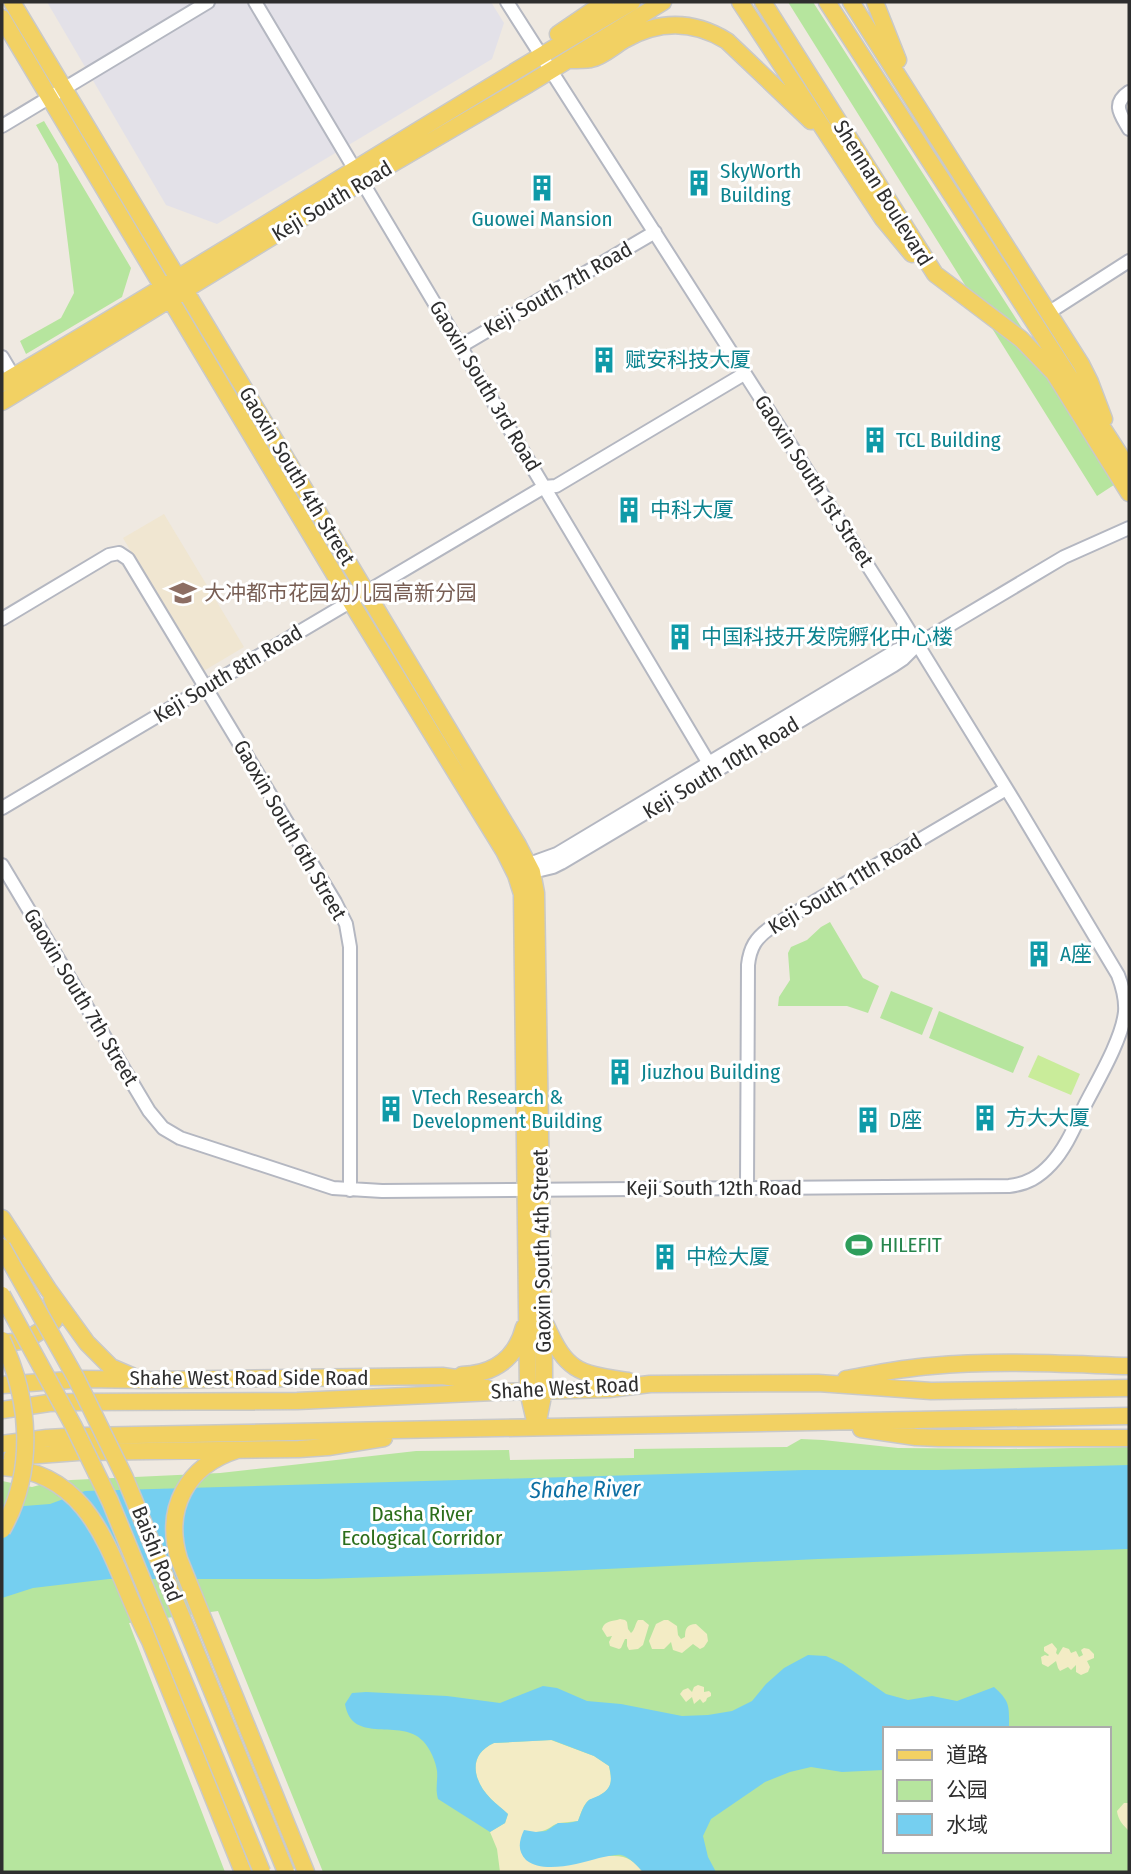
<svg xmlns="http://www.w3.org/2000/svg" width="1131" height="1874" font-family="'Fira Sans Condensed','Noto Sans SC',sans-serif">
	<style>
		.industrial { fill: #e3e1e8 }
		.education { fill: #f0e6d1 }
		.green { fill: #b6e59e; fill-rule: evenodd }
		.sand { fill: #f3ecc5 }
		.pitch { fill: #c9ec9a }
		.water { fill: #75cff0 }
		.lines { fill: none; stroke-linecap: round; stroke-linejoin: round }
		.minor-casing { stroke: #b4b7c1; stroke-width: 16 }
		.major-casing { stroke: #c9c9c9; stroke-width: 19 }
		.minor { stroke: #fff; stroke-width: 12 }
		.major { stroke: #f2d163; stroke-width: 16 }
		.major-bridge-casing { stroke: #c9c9c9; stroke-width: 19; stroke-linecap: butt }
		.major-bridge { stroke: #f2d163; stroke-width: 16 }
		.labels { text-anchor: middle; stroke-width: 6; stroke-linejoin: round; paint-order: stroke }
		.culture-label { font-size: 21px; fill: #0d838f; stroke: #fff; text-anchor: start }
		.street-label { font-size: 21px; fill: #2e2e2e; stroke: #fff }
		.education-label { font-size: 21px; fill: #785e54; stroke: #fff; text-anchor: start }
		.leisure-label { font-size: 21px; fill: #27864d; stroke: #fff; text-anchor: start }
		.park-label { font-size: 21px; fill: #2c6e1b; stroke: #fff }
		.water-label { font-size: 23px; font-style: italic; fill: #0d6fa3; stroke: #fff }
	</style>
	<rect width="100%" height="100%" fill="#efe9e1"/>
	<!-- industrial -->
	<path class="industrial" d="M47 2H491L504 23 492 59 217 224 166 205Z"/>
	<!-- education -->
	<path class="education" d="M164 514 244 647 202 672 123 538Z"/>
	<!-- green -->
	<path class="green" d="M788 2H813L1120 481 1097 496Z
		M44 121 131 268 122 297 26 354 20 341 61 318 74 293 58 164 36 125Z
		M830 922 863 978 879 986 868 1013 847 1006H778L779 997 790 980 788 953 791 947 807 940 821 927Z
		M891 991 933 1008 922 1035 880 1018Z
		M939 1011 1024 1047 1013 1073 929 1038Z
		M801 1439 823 1440 898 1448 1009 1449 1129 1447V1872H323L218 1611 129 1623 225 1872H2V1481L32 1487 47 1483 71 1480 220 1473 416 1451 509 1450 510 1460 634 1458V1449L787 1447ZM884 1729H1108V1851H884Z"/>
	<!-- sand -->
	<path class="sand" d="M620 1619 625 1620 627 1622 628 1629 631 1633C635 1630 635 1624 638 1620H643L649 1625 643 1645 638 1649 629 1650 627 1646V1639H625L621 1648 619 1649 610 1646 609 1642 612 1636 607 1637 602 1629C605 1620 612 1622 620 1619Z
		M664 1620H668L677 1626 678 1635 681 1639 685 1637C685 1629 687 1624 696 1624L707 1634 708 1641 704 1647 700 1649 693 1644 682 1653 673 1650 671 1642 664 1649H652L649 1641 656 1624Z
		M1052 1643 1057 1649 1056 1653 1058 1655 1063 1647 1069 1649 1071 1653 1076 1651 1079 1657 1083 1655 1081 1650 1084 1648 1089 1649 1094 1654V1658L1087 1661 1090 1667 1088 1672 1081 1675 1076 1672V1665L1071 1670 1068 1667 1060 1671 1058 1668 1056 1661 1048 1667 1042 1664 1041 1657 1045 1655 1048 1656 1049 1655 1044 1651V1647Z
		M698 1685 704 1687V1692L709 1691 711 1693V1696L707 1698 706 1701 703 1703 700 1699 694 1704 692 1697 686 1702 680 1694 683 1690 688 1688 692 1692 694 1687Z
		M551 1740 594 1756 609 1766C612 1780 613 1788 600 1795 599 1796 590 1800 589 1800 583 1805 581 1813 578 1821 572 1822 566 1822 559 1823 551 1825 549 1831 536 1832L610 1856C627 1855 633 1860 643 1872H500L497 1849 490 1832 505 1823 508 1814C502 1809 496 1804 491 1799 473 1781 467 1755 494 1743Z
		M1124 1803H1129V1831C1123 1825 1118 1820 1117 1811Z"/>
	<!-- pitch -->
	<path class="pitch" d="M1038 1055 1080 1074 1071 1095 1028 1077Z"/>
	<!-- water -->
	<path class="water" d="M1129 1465V1549L818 1559 543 1572 317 1579H109L33 1588 2 1598V1505L24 1506 50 1504 85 1491 804 1470H938Z
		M808 1655 826 1656 843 1664 886 1694 908 1700 932 1696 957 1701 994 1687C1011 1702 1009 1707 1009 1729H884V1770L842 1772 811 1767 790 1772 765 1782 711 1819 703 1836 708 1857 716 1872H643C637 1866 630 1857 621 1855 615 1854 606 1857 599 1858 578 1864 543 1874 526 1860 517 1850 519 1841 524 1830L536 1832 546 1831 558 1823H568L578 1821C581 1814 583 1805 589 1800 590 1799 599 1796 600 1795 613 1788 612 1779 609 1766L594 1756 552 1740 494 1743C467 1755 473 1781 491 1799 496 1804 503 1809 508 1814L505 1823 490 1832 438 1799C435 1788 438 1781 437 1771 436 1762 430 1748 423 1741 401 1717 352 1746 345 1704L352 1693 366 1692 447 1696 500 1703 543 1686 557 1688 587 1701 621 1704 682 1716 708 1715 732 1711 752 1701 766 1684 784 1668Z"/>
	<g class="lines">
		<!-- minor casing -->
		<g class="minor-casing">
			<path id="minor" d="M255 2 714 772
				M1129 92C1111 104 1121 115 1129 129
				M2 126 208 2
				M1048 313 1129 261
				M461 346 655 232
				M2 357 18 384
				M2 619 109 555 119 553 128 559 335 902 346 924 350 947V1190
				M2 808 544 487 556 486 744 374
				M2 865 149 1111 163 1128 180 1138 333 1188 382 1191 1009 1186C1027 1184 1039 1177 1051 1164 1067 1147 1076 1123 1086 1103 1099 1078 1122 1039 1125 1012 1126 999 1123 988 1118 975L1017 806 900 616 507 2
				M521 867 557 854 897 650 918 644 1064 557 1129 528
				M524 874 553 867 561 863 894 665 903 659 915 647
				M747 1188 748 965C750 947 756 938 770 928L1006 789"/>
		</g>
		<!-- major casing -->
		<g class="major-casing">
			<path id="major" d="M12 2 518 845 532 872 536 893 544 1370V1391L537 1426
				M740 2 883 219 912 254
				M763 2 935 274 1021 339 1054 373 1129 493
				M827 2 1129 469
				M851 2 1081 364 1090 382 1104 419
				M875 2 898 60
				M2 18 357 612 504 851 516 875 522 894 528 1391 535 1421
				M558 34 605 2
				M569 60C576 60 584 60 591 59 602 57 614 46 624 40 659 20 693 20 727 41L811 121
				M2 383C214 260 420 125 632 2
				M2 402 373 175 527 85 663 2
				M2 1218 48 1289 87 1343 111 1367 132 1376
				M546 1325C567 1373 579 1373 628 1381
				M2 1342C22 1345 39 1333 54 1321L56 1308 52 1298
				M462 1375C494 1374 516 1359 524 1327
				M846 1379C874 1374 902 1368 931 1366 997 1360 1063 1364 1129 1366
				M2 1385 83 1379 151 1380 442 1376 470 1380 492 1391
				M2 1410 49 1403 78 1402 297 1401 494 1392 609 1389 650 1384 818 1383 931 1391 1129 1388
				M861 1429 916 1437 939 1438H1129
				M2 1444 47 1438 83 1436 1129 1416
				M237 1450C186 1466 164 1509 179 1559L306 1872
				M12 1457 78 1452 299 1449 328 1447 384 1438
				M2 1467C101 1473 112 1571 150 1641L243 1872"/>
		</g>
		<!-- minor -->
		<use href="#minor" class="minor"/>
		<!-- major -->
		<use href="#major" class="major"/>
		<!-- major-bridge casing -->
		<g class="major-bridge-casing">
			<path id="major-bridge" d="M2 1247 76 1378 125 1478 286 1872
				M2 1295 73 1425 110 1501 262 1872
				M2 1340C30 1399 36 1471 2 1530"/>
		</g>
		<!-- major-bridge -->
		<use href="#major-bridge" class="major-bridge"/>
	</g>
	<!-- icons -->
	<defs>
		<g id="building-bare" transform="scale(2.1)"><path d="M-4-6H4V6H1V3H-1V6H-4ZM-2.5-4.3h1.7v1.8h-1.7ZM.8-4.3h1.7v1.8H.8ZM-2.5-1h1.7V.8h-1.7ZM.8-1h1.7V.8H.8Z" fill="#0f9aa8" stroke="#fff" stroke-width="2.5" paint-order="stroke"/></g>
		<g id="school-bare" transform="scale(2.1)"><path d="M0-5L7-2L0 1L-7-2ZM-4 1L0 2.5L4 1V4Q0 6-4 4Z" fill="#8d6e63" stroke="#fff" stroke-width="2.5" paint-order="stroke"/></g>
		<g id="stadium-bare" transform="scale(2.1)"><path d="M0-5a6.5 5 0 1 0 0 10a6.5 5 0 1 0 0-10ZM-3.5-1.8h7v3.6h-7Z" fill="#2e9e5b" stroke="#fff" stroke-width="2.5" paint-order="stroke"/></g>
	</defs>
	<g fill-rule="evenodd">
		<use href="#building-bare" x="699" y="183"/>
		<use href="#building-bare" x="542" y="188"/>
		<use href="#building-bare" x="604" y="360"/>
		<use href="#building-bare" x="875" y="440"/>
		<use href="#building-bare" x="629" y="510"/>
		<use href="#school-bare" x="183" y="593"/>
		<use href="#building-bare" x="680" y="637"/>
		<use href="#building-bare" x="1039" y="954"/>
		<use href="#building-bare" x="620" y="1072"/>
		<use href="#building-bare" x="391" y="1109"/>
		<use href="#building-bare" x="985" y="1118"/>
		<use href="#building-bare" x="868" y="1120"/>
		<use href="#stadium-bare" x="859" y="1245"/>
		<use href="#building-bare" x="665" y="1257"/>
	</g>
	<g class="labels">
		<!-- culture labels -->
		<g class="culture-label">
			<text x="720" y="178">SkyWorth<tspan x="720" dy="24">Building</tspan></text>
			<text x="542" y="226" text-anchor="middle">Guowei Mansion</text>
			<text x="625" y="367">赋安科技大厦</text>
			<text x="896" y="447">TCL Building</text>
			<text x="650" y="517">中科大厦</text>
			<text x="701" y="644">中国科技开发院孵化中心楼</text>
			<text x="1060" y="961">A座</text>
			<text x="641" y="1079">Jiuzhou Building</text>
			<text x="412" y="1104">VTech Research &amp;<tspan x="412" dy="24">Development Building</tspan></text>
			<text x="1006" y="1125">方大大厦</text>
			<text x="889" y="1127">D座</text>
			<text x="686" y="1264">中检大厦</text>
		</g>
		<!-- street labels -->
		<g class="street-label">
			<text transform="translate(883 193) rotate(58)" y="7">Shennan Boulevard</text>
			<text transform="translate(332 201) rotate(-31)" y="7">Keji South Road</text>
			<text transform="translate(558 289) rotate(-30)" y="7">Keji South 7th Road</text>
			<text transform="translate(485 386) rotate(59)" y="7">Gaoxin South 3rd Road</text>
			<text transform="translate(297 476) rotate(59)" y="7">Gaoxin South 4th Street</text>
			<text transform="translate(814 481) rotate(57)" y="7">Gaoxin South 1st Street</text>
			<text transform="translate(228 674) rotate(-31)" y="7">Keji South 8th Road</text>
			<text transform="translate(721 768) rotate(-31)" y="7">Keji South 10th Road</text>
			<text transform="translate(290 830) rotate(60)" y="7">Gaoxin South 6th Street</text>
			<text transform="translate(845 884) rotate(-31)" y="7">Keji South 11th Road</text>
			<text transform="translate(81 997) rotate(59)" y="7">Gaoxin South 7th Street</text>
			<text x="714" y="1195">Keji South 12th Road</text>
			<text transform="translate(542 1251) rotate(-91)" y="7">Gaoxin South 4th Street</text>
			<text x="249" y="1385">Shahe West Road Side Road</text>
			<text transform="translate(565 1388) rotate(-3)" y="7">Shahe West Road</text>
			<text transform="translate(157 1554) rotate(68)" y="7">Baishi Road</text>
		</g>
		<!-- education labels -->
		<g class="education-label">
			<text x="204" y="600">大冲都市花园幼儿园高新分园</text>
		</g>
		<!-- leisure labels -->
		<g class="leisure-label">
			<text x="880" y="1252">HILEFIT</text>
		</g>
		<!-- park labels -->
		<g class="park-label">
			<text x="422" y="1521">Dasha River<tspan x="422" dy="24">Ecological Corridor</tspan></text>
		</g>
		<!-- water labels -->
		<g class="water-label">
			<text transform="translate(585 1489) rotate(-1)" y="8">Shahe River</text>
		</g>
	</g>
	<!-- border -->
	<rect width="1131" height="1874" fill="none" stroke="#2e2e2e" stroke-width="7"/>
	<!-- legend -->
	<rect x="883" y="1727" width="228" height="126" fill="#ffffff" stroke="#ababab" stroke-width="2"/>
	<rect x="897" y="1750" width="35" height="10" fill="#f2d163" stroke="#ababab" stroke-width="2"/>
	<text x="946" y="1762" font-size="21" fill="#2e2e2e">道路</text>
	<rect x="897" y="1780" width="35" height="21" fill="#b6e59e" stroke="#ababab" stroke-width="2"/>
	<text x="946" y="1797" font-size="21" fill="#2e2e2e">公园</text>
	<rect x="897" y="1814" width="35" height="21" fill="#75cff0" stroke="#ababab" stroke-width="2"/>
	<text x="946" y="1832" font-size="21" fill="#2e2e2e">水域</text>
</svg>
